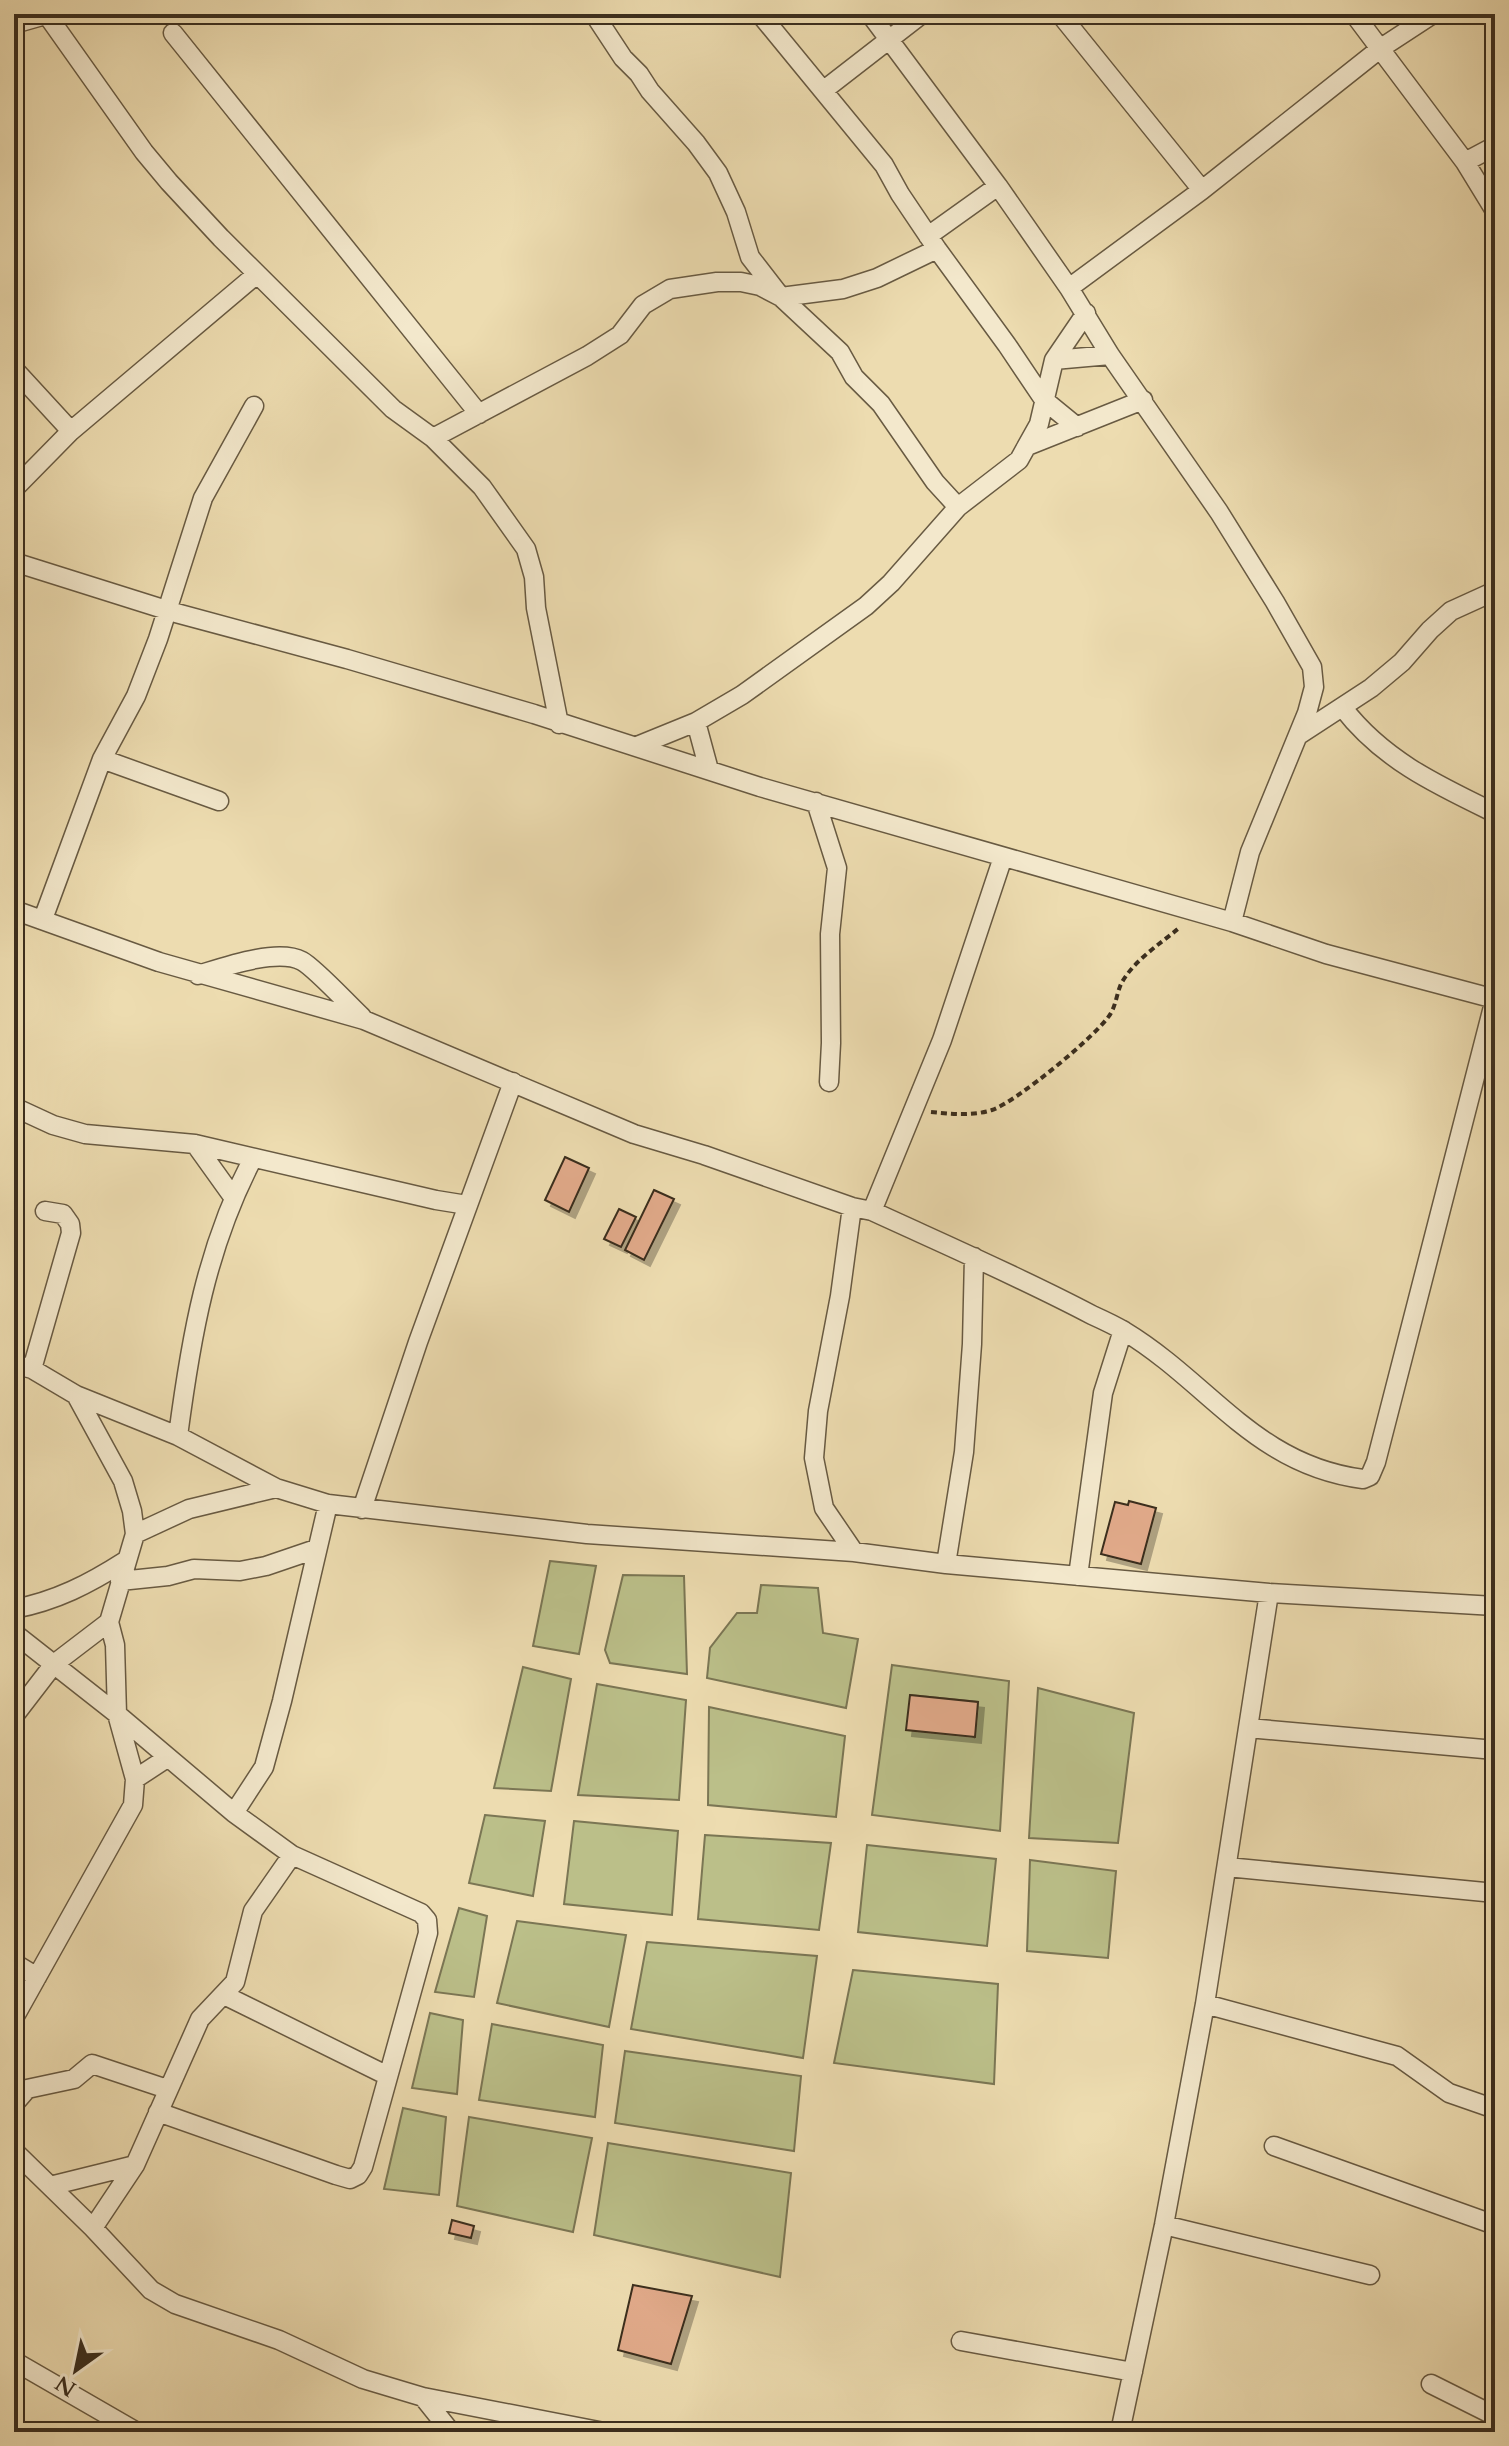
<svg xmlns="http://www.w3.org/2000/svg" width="1509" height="2446" font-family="Cardo,serif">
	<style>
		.green { fill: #bbbf89; stroke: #7b7654; stroke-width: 2; fill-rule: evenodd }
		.building { fill: #e1aa8a; stroke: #3b2e1e; stroke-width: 2; filter: url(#shadow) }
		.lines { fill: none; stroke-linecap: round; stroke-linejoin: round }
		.street-casing { stroke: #685a42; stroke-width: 21 }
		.path { stroke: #3b2e1e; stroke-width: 4; stroke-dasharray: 6 4; stroke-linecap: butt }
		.street { stroke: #f3e8cc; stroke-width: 18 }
	</style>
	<defs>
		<filter id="shadow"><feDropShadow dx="6" dy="6" stdDeviation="0" flood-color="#0004"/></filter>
	</defs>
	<rect width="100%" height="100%" fill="#eddcb0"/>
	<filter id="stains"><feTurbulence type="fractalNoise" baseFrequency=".0025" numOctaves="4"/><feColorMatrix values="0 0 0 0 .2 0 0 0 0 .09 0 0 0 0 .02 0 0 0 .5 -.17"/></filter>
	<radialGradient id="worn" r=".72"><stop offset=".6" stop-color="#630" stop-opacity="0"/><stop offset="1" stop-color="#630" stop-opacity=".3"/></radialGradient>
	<!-- green -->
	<path class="green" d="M550 1561 596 1566 579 1654 533 1646Z
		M623 1575 684 1576 687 1674 610 1663 605 1650Z
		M761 1585 818 1588 823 1633 858 1639 846 1708 707 1678 710 1648 737 1613H757Z
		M892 1665 1009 1681 1000 1831 872 1815ZM910 1695 978 1702 974 1737Z
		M523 1667 571 1679 551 1791 494 1788Z
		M597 1684 686 1700 679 1800 578 1795Z
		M1038 1688 1134 1713 1118 1843 1029 1838Z
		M709 1707 845 1736 836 1817 708 1805Z
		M485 1815 545 1821 533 1896 469 1883Z
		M574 1821 678 1831 672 1915 564 1904Z
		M705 1835 831 1843 819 1930 698 1919Z
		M867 1845 996 1859 987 1946 858 1932Z
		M1030 1860 1116 1871 1108 1958 1027 1951Z
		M459 1908 487 1916 474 1997 435 1992Z
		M517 1921 626 1935 609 2027 497 2003Z
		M647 1942 817 1956 803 2058 631 2029Z
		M853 1970 998 1984 994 2084 834 2063Z
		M430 2013 463 2020 457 2094 412 2088Z
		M492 2024 603 2045 595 2117 479 2100Z
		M625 2051 801 2076 794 2151 615 2123Z
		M403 2108 446 2117 439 2195 384 2189Z
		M469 2117 592 2138 573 2232 457 2206Z
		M608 2143 791 2173 780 2277 594 2235Z"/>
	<!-- building -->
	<path class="building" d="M565 1157 589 1168 569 1212 545 1200Z
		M654 1190 674 1199 644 1260 625 1250Z
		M619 1209 636 1217 621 1247 604 1239Z
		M1129 1501 1156 1508 1141 1564 1101 1554 1115 1502 1128 1505Z
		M910 1695 978 1702 975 1737 906 1730Z
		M452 2220 474 2226 471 2238 449 2233Z
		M633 2285 692 2296 671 2364 618 2350Z"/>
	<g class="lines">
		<!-- street casing -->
		<g class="street-casing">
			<path id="street" d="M594 14 623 58 639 74 650 91 696 143 718 173 736 212 750 257 781 297 840 352 854 377 881 404 935 482 958 507
				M760 14 884 165 900 194 937 249 1007 345 1044 400 1077 427
				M870 14 998 186 1069 288 1110 355 1219 512 1275 602 1312 667 1314 687 1307 713 1250 852 1232 922
				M1060 14 1202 190
				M1354 14 1465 162 1495 211
				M47 15 144 152 169 182 221 238 393 409 433 438 482 487 526 549 534 577 536 608 559 724
				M14 24 49 14
				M173 33 479 414
				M824 90 922 14
				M1465 162 1495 146
				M928 236 998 186
				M1069 288 1202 190 1381 48 1433 14
				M1054 360 1110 355
				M14 369 71 431 257 274
				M433 438 587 356 620 335 643 305 670 289 717 282H741L760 286 781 297 843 289 877 278 937 249
				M1030 445 1143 400
				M14 489 71 431
				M14 562 176 613 347 659 534 714 760 787 1232 922 1326 954 1495 999
				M1343 708C1383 760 1437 785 1495 813
				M696 722 709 770
				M1299 735 1371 688 1402 662 1430 630 1451 611 1495 591
				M637 746 696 722 742 695 866 606 891 583 958 507 1019 460 1039 424 1054 360 1086 313
				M102 759 219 801
				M816 802 837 868 830 934 831 1043 829 1082
				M14 910 159 962 364 1020 634 1134 704 1155 852 1207 872 1211C946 1245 1020 1277 1092 1315 1103 1320 1114 1325 1124 1331 1210 1383 1255 1465 1363 1479L1370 1476 1376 1462 1495 999
				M43 919 102 759 136 696 158 639 203 498 254 406
				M198 975C224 967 277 948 302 961 315 968 349 1005 362 1017
				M14 1107 53 1125 85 1134 195 1144 436 1200 467 1205
				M195 1144 233 1197
				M852 1207 840 1296 818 1411 814 1458 824 1508 854 1552
				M872 1211 942 1040 1003 857
				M14 1364 32 1369 76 1395 178 1436 276 1488 328 1504 587 1534 854 1552 946 1564 1269 1593 1495 1606
				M32 1369 71 1233 70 1224 63 1214 45 1211
				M178 1436C191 1337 206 1248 253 1158
				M362 1509 418 1342 513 1082
				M135 1534 189 1509 276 1488
				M946 1564 964 1452 972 1344 974 1257
				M1078 1576 1103 1393 1123 1330
				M120 1581 168 1576 194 1569 240 1571 266 1566 316 1549
				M14 1609C56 1601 89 1584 125 1561
				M14 1633 117 1714 234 1813 292 1855 421 1913 427 1920 428 1933 363 2167 358 2175 350 2179 336 2175 158 2112
				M14 1716 54 1664 109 1622
				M1248 1728 1495 1750
				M135 1779 167 1758
				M234 1813 264 1767 282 1701 328 1504
				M1227 1867 1495 1893
				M14 1963 37 1977
				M224 1995 388 2076
				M1205 2004 1397 2056 1449 2093 1495 2109
				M14 2018 133 1805 135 1779 117 1714 115 1645 109 1622 135 1534 132 1511 123 1481 76 1395
				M14 2104 27 2089 74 2079 92 2064 167 2089
				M1274 2146 1495 2225
				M14 2151 93 2228 151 2290 175 2304 279 2340 363 2379 423 2397 604 2432
				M50 2186 135 2165
				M1164 2225 1370 2275
				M93 2228 135 2165 200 2019 235 1982 253 1911 292 1855
				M961 2341 1133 2372
				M14 2361 137 2432
				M1431 2384 1495 2416
				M423 2397 451 2432
				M1120 2432 1164 2225 1205 2004 1269 1593"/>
		</g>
		<!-- path -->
		<path class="path" d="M931 1112C951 1114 973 1116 992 1110 1016 1102 1099 1034 1111 1013 1116 1004 1117 993 1121 984 1133 961 1160 944 1179 928"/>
		<!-- street -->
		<use href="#street" class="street"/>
	</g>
	<!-- margin -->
	<rect width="1509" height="2446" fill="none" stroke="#eddcb0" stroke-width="48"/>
	<rect x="16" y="16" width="1477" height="2414" fill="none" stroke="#3b2e1e" stroke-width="4"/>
	<rect x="24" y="24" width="1461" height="2398" fill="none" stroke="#3b2e1e" stroke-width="2"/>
	<!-- north arrow -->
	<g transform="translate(76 2370) rotate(213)" stroke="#f3e8cc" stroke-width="6" paint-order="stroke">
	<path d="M0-6L14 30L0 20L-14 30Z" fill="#3b2e1e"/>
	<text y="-12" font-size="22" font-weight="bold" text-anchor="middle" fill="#3b2e1e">N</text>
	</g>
	<rect width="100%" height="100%" filter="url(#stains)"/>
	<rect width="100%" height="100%" fill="url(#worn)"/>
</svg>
